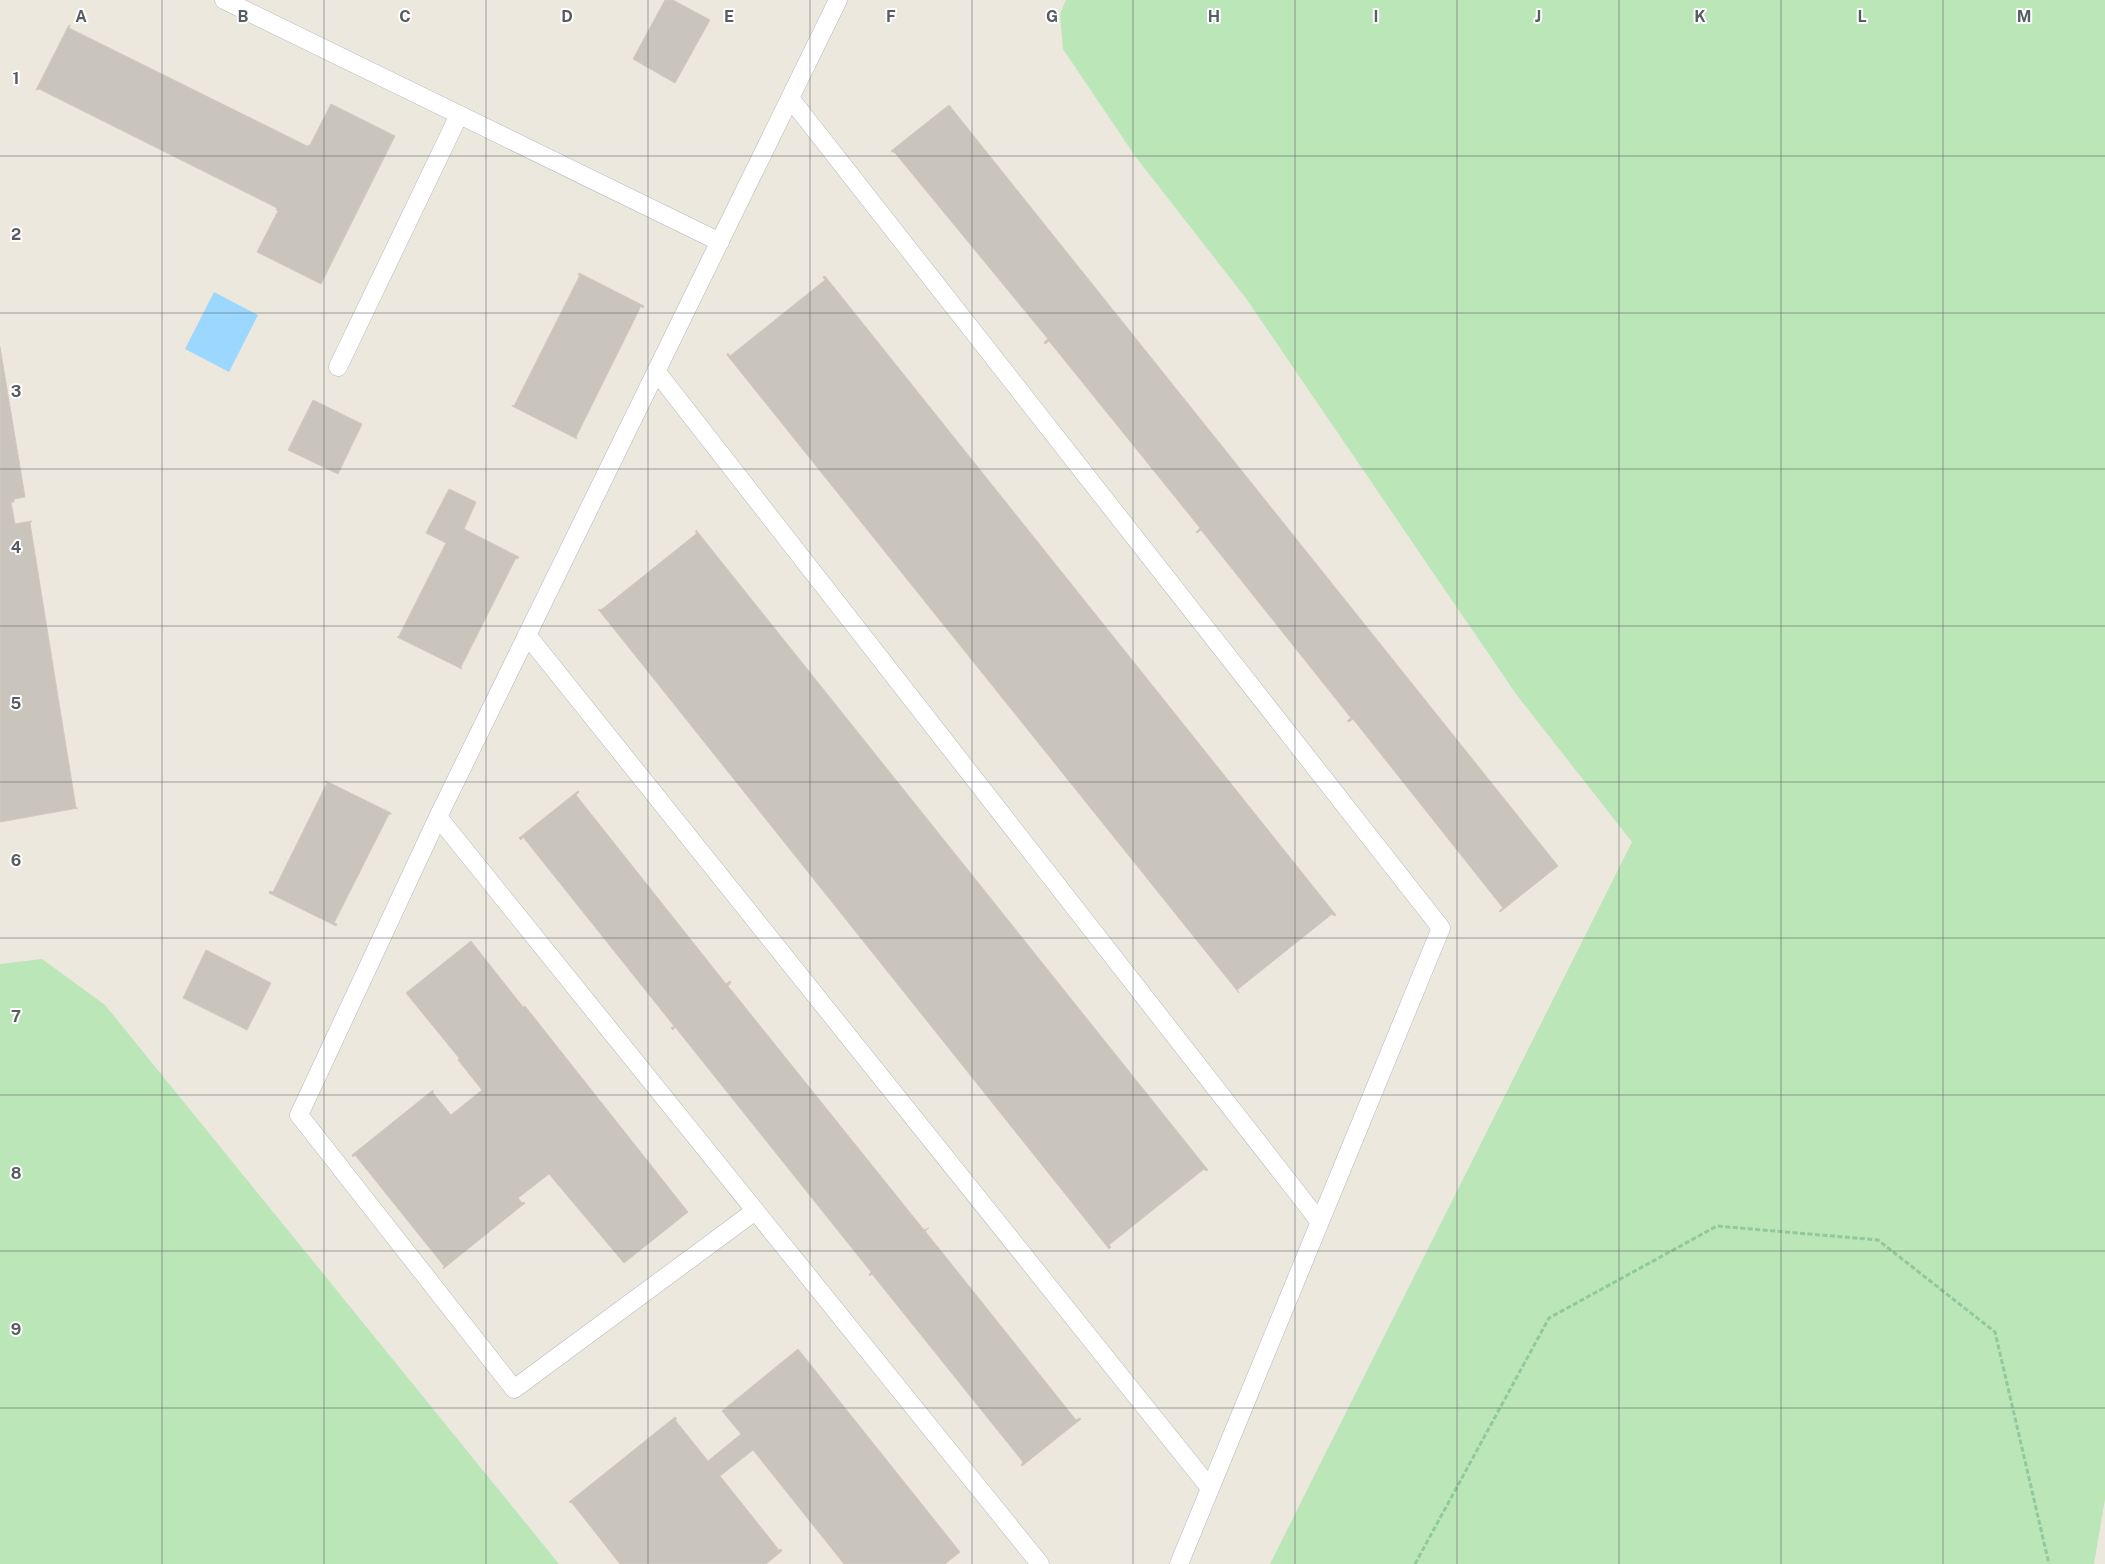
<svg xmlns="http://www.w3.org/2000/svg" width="2105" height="1564" font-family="'Public Sans',sans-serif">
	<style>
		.green { fill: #bae6b8 }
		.water { fill: #9bd7ff }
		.building { fill: #c9c5bd; stroke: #d1cabc }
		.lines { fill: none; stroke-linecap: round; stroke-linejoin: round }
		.lane-casing { stroke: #b4b7bd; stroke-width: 19 }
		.path { stroke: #91c89e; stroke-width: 3; stroke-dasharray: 5 2.5; stroke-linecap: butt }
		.lane { stroke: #fff; stroke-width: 18 }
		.grid { fill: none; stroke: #575c61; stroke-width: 1; stroke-opacity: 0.55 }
		.grid-label { font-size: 16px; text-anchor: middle; font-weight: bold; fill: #575c61; stroke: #fff; stroke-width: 4; stroke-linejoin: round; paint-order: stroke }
	</style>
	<rect width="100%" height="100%" fill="#ece8de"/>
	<!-- green -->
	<path class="green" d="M1066 0H2105V1499L2094 1564H1270L1632 842 1516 694 1245 297 1135 156 1063 49 1060 14Z
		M42 959 105 1005 559 1564H0V964Z"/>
	<!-- water -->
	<path class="water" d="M214 292 258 315 229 372 185 349Z"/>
	<!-- building -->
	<path class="building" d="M665 0H673L710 20 675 83 633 59Z
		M69 25H70L69 28 307 146 310 145 331 104 395 136 321 284 257 252 278 211 276 210 277 208 39 89 36 90Z
		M949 105 1558 866 1500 912 1499 911 1503 908 1353 719 1349 722 1347 721 1351 718 1201 530 1197 533 1196 532 1200 528 1049 341 1045 344 1044 342 1048 339 895 153 891 151Z
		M579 273 644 306 643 308 641 306 576 437 577 439 512 406V405L514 406 580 275H578Z
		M825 276 1336 915 1334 916 1332 914 1237 990 1239 993 727 355 728 353 730 356 825 280 823 277Z
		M0 347 25 497 14 499V502H11L15 524 32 521 30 523 76 808H78L0 822Z
		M313 400 362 424 338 474 288 450Z
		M449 489 476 502 464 529 519 557 518 559 516 558 461 667 462 669 397 637 399 636 446 543 426 533Z
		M696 530 1208 1170 1206 1171 1204 1169 1109 1245 1111 1247 1109 1249 598 609 601 610 696 534Z
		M326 781 391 813 390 815 389 814 334 923 337 924 336 926 269 893 270 891 273 892 327 783 325 782Z
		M578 791 579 792 576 795 726 984 730 981 731 982 728 986 924 1230 929 1228 925 1231 1076 1420 1079 1418 1081 1419 1022 1466 1021 1465 1023 1462 872 1274 870 1276 869 1275 871 1272 675 1027 673 1030 671 1028 674 1026 523 837 521 840 519 838Z
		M471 941 523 1007 525 1006 688 1212 624 1263 549 1174 518 1198 522 1203 524 1202 525 1203 443 1269 444 1266 355 1155 353 1157 352 1155 433 1090V1093L451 1115 482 1090 458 1060 459 1058 406 993Z
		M206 950 271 983 247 1030 183 998Z
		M798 1349 960 1552 945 1564H844L753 1450 720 1476 779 1550 781 1549 782 1551 766 1564H620L572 1503 569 1502 675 1417 677 1419 675 1420 708 1461 741 1434 722 1411Z"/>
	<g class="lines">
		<!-- lane casing -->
		<g class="lane-casing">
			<path id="lane" d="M224 0 720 242
				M790 98 1441 928 1179 1564
				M338 367 459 115
				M656 371 1320 1222
				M527 635 1210 1488
				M438 817 1040 1564
				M755 1211 514 1389 299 1115 438 817 838 0"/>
		</g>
		<!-- path -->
		<path class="path" d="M1415 1564 1549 1318 1717 1226 1878 1240 1995 1332 2049 1564"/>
		<!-- lane -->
		<use href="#lane" class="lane"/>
	</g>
	<!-- grid -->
	<path class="grid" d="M162 0V1564M324 0V1564M486 0V1564M648 0V1564M810 0V1564M972 0V1564M1133 0V1564M1295 0V1564M1457 0V1564M1619 0V1564M1781 0V1564M1943 0V1564M0 156H2105M0 313H2105M0 469H2105M0 626H2105M0 782H2105M0 938H2105M0 1095H2105M0 1251H2105M0 1408H2105"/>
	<g class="grid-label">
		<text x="81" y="22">A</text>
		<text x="243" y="22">B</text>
		<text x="405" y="22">C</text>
		<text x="567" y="22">D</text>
		<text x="729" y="22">E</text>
		<text x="891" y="22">F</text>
		<text x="1052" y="22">G</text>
		<text x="1214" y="22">H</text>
		<text x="1376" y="22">I</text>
		<text x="1538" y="22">J</text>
		<text x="1700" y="22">K</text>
		<text x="1862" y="22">L</text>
		<text x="2024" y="22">M</text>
		<text x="16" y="84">1</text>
		<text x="16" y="240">2</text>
		<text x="16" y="397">3</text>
		<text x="16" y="553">4</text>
		<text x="16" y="709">5</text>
		<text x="16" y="866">6</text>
		<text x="16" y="1022">7</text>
		<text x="16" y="1179">8</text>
		<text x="16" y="1335">9</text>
	</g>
</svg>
